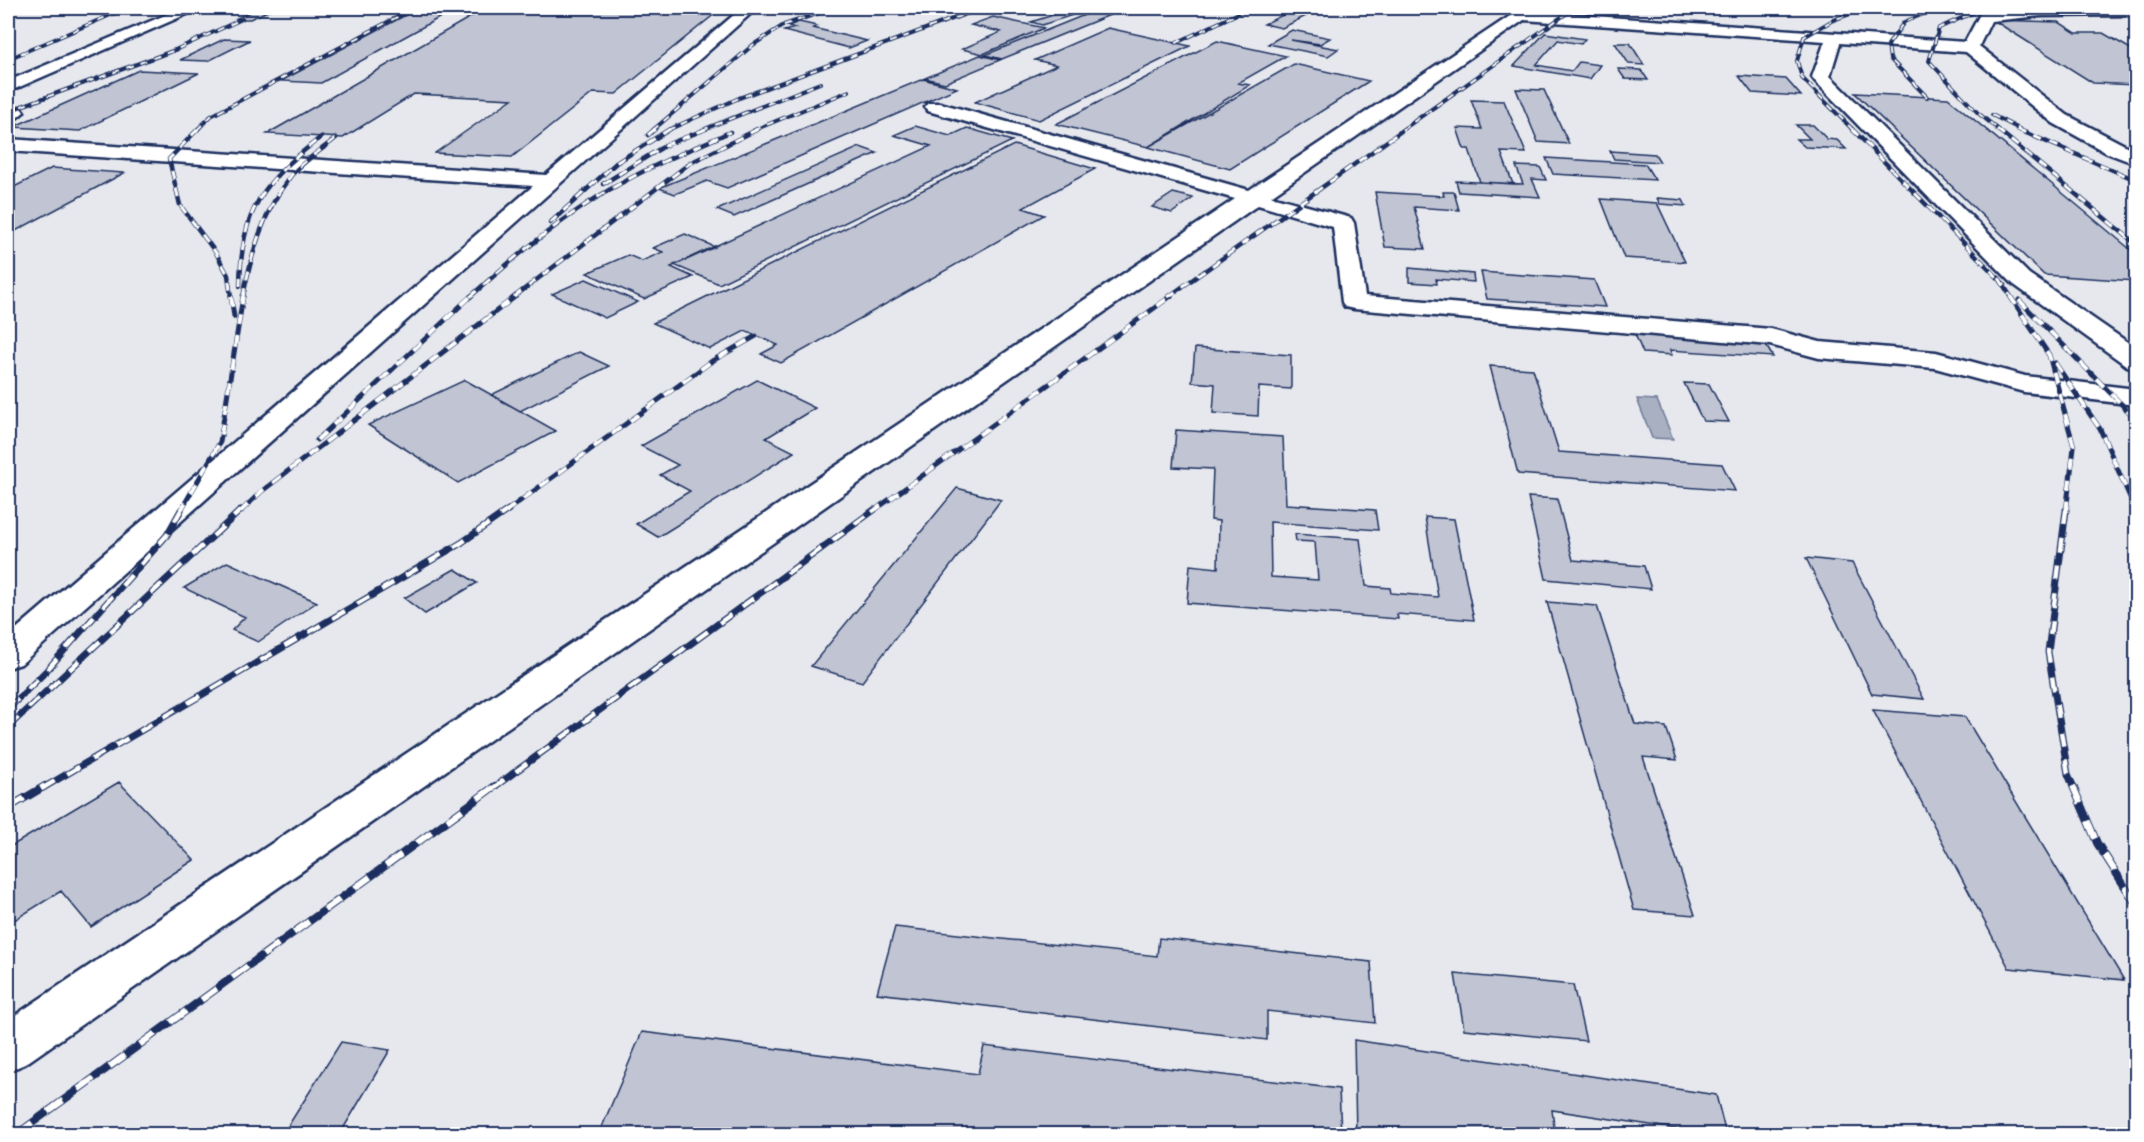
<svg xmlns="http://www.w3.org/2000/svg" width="2144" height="1142" font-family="Caveat,sans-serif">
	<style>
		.built { fill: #e6e8ee }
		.water { fill: #a9b0c1; stroke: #707c99; stroke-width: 1.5 }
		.building { fill: #c0c4d3; stroke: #1b2f5e; stroke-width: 1.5 }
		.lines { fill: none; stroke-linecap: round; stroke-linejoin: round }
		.minor-casing { stroke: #1b2f5e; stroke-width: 5 }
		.minor { fill: #fff; fill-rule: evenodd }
		.rail-far4-casing { stroke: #1b2f5e; stroke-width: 4 }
		.rail-far3-casing { stroke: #1b2f5e; stroke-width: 4.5 }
		.rail-far2-casing { stroke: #1b2f5e; stroke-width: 5 }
		.rail-far1-casing { stroke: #1b2f5e; stroke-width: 7 }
		.rail-casing { stroke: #1b2f5e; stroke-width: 8 }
		.rail-far4 { stroke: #fff; stroke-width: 2; stroke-dasharray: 7; stroke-linecap: butt }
		.rail-far3 { stroke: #fff; stroke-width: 3; stroke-dasharray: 9; stroke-linecap: butt }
		.rail-far2 { stroke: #fff; stroke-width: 4; stroke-dasharray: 11; stroke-linecap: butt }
		.rail-far1 { stroke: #fff; stroke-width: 4.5; stroke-dasharray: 14; stroke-linecap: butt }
		.rail { stroke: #fff; stroke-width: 6; stroke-dasharray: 19; stroke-linecap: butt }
	</style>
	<rect width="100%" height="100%" fill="#f6f7f9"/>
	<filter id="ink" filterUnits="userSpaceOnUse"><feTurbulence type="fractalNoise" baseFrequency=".0167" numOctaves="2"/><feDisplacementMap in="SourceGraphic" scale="12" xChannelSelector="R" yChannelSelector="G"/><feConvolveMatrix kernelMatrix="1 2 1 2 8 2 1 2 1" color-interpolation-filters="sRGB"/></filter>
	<g filter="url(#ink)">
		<!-- built -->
		<path class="built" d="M8 8H2136V1134H8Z"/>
		<!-- water -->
		<path class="water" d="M1637 399 1657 400 1673 439 1652 438Z"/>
		<!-- building -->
		<path class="building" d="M419 8H457L321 83 281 81Z
			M486 8H722L616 94 593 93 512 157 435 153 512 99 414 94 343 138 267 134Z
			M1075 8H1094L1042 25 1031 22Z
			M1102 8H1127L1002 59 985 55Z
			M1297 8H1322L1282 28 1264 24Z
			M255 10H270L250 19H235Z
			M993 17 1044 28 983 54 962 49 1001 32 971 25Z
			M1993 20 2059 22 2076 33H2103L2136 52V61H2130L2136 65V85L2093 83Z
			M799 22 817 26 813 28 867 41 849 48 784 31 795 28 788 26Z
			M1108 28 1190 46 1039 120 975 102 1057 65 1035 60Z
			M1292 30 1330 38 1320 44 1291 40 1338 49 1328 56 1268 44Z
			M1545 33 1585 39 1581 44 1558 40 1536 65 1572 71 1579 62 1600 65 1590 79 1514 66Z
			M224 39 250 40 208 61 180 60Z
			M1217 41 1286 56 1238 83 1250 85 1148 147 1056 124Z
			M1615 43H1630L1644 65 1629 64Z
			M980 55 1000 60 945 83 925 78Z
			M1294 64 1369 81 1230 169 1148 147Z
			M1618 69 1641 70 1648 80 1625 79Z
			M139 70 199 73 80 131 13 127Z
			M1739 76 1786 79 1801 96 1752 93Z
			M923 79 957 88 727 188 707 181 675 194 659 188Z
			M1516 89 1544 90 1569 144 1538 142Z
			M1855 93 1948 98 2136 254V281L2044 275Z
			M1471 100 1504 101 1526 153 1501 152 1513 184 1480 182 1469 149H1464L1457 128 1482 129Z
			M1796 125H1813L1827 139 1837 140 1846 149 1805 147 1796 139H1810Z
			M915 126 950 136 967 128 1012 141 719 284 674 265 931 146 894 135Z
			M1014 145 1095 169 1023 208 1044 215 781 363 761 354 778 345 745 331 710 349 653 323Z
			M860 147 877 153 734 217 717 210Z
			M1610 151 1655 154 1660 162 1614 159Z
			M1546 158 1645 164 1655 180 1553 174Z
			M1516 166 1540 167 1546 180 1532 179 1540 197 1459 192 1456 181 1523 184Z
			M52 168 124 173 8 235V190Z
			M1375 192 1444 196 1443 192H1454L1459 210 1414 207 1425 249 1385 247Z
			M1173 193 1193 198 1172 213 1152 207Z
			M1657 198 1683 200 1686 206 1660 204Z
			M1601 199 1657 203 1685 262 1624 258Z
			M685 234 715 247 671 267 693 277 644 299 587 273 628 255 642 261 663 252 653 248Z
			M1409 268 1473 274 1474 282 1436 279 1437 284 1409 282Z
			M1481 272 1594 280 1605 307 1487 299Z
			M586 279 638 302 605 318 552 294Z
			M1635 334 1765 344 1773 357 1670 350 1672 355 1643 353Z
			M1195 348 1291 355V389L1259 387 1258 416 1213 413 1215 384 1192 382Z
			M579 352 609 366 520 411 491 395Z
			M1490 366 1533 369 1559 452 1722 464 1735 491 1518 474Z
			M465 380 556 431 458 483 368 425Z
			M757 380 815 408 766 438 794 452 658 537 636 524 690 491 660 475 678 465 641 446Z
			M1684 383 1709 384 1729 422 1703 421Z
			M1176 430 1283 437 1286 504 1375 510 1378 530 1270 522 1271 577 1318 580 1315 542 1296 541 1295 534 1360 539 1366 586 1390 588 1391 593 1438 597 1425 517 1454 519 1474 620 1397 614 1398 619 1187 603 1190 565 1218 568 1219 521 1211 520 1213 469 1173 467Z
			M957 488 1001 500 862 682 811 666Z
			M1528 497 1557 499 1573 560 1644 566 1651 589 1546 579Z
			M1806 558 1852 563 1924 699 1872 694Z
			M227 562 317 602 258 642 232 630 245 617 184 588Z
			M455 569 477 583 425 614 404 598Z
			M1547 602 1597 606 1635 724 1666 727 1677 760 1643 757 1695 915 1634 910Z
			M1873 710 1965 717 2124 980 2009 968Z
			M119 782 194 860 91 927 61 891 8 924V848Z
			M895 927 1157 956 1159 938 1371 962 1375 1023 1267 1011V1040L877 993Z
			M1455 974 1573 985 1586 1041 1464 1029Z
			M642 1032 978 1074 984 1046 1339 1089 1341 1134H599Z
			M1354 1040 1716 1095 1726 1134H1709L1552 1110 1555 1134H1356Z
			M341 1042 390 1050 340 1134H283Z
			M2082 1127 2136 1133V1134H2086Z"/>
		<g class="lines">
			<!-- minor casing -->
			<g class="minor-casing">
				<path id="minor" d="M182 8H201L8 92V81Z
					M742 8H757L21 664 8 668V636L533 186 8 151V139L546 175Z
					M1522 8H1538L1536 12 1965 42 1980 14 1985 12 2041 8H2136V15L2041 16 1991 21 1979 46 2067 115 2136 151V164L2107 153 2053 123 1966 52 1840 43 1830 76 2029 274 2136 348V368L2127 366 2013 284 1815 81 1812 77 1825 41 1524 20 1271 196 1351 218 1354 223 1365 296 1771 329 1820 342 1936 352 2025 376 2136 389V405L2024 392 1935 368 1819 358 1770 345 1354 309 1345 307 1342 302 1333 227 1258 205 25 1064 8 1071V1020L1235 199 928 111 925 107 928 103H940L1249 190Z
					M8 107 21 108 24 112 14 120 8 121Z"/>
			</g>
			<!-- minor -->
			<use href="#minor" class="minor"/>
			<!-- rail-far4 casing -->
			<g class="rail-far4-casing">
				<path id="rail-far4" d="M1996 8 1977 11 1939 28 1929 61 1978 113 1999 130
					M263 10 268 8
					M1176 43 1249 8
					M8 59 127 8
					M1927 97 1890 59 1888 45 1904 22 1936 9 1955 8
					M8 111 175 50 242 19
					M1992 115 2021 130
					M197 130 211 116 414 8
					M653 130 753 45 784 25 834 8
					M668 130 739 98 982 8
					M702 130 820 83
					M754 130 849 91
					M1402 130 1574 8
					M1853 130 1802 78 1797 61 1804 37 1833 20 1867 8"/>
			</g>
			<!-- rail-far3 casing -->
			<g class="rail-far3-casing">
				<path id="rail-far3" d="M198 129 169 159 180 205 216 253 228 275 231 297
					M1852 129 2005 285
					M1997 129 2136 244
					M2017 129 2136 180
					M648 135 655 129
					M603 184 666 145 706 129
					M550 223 616 163 670 129
					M1999 278 2011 297
					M240 286C241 209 262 183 321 137
					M243 297C251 256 263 211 290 177 301 162 322 150 336 138
					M470 297C513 258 559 220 609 190 648 167 689 150 730 132
					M514 297 690 163 758 129
					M1168 297 1404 129"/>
			</g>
			<!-- rail-far2 casing -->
			<g class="rail-far2-casing">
				<path id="rail-far2" d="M231 296 234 317
					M2010 296 2049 355 2074 447 2066 512
					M2019 300 2136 419
					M2055 363 2100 429 2136 511
					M317 440 471 296
					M180 512 220 442 243 296
					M240 512 262 491 516 296
					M505 512 712 361 756 336
					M872 512 1171 296"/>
			</g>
			<!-- rail-far1 casing -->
			<g class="rail-far1-casing">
				<path id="rail-far1" d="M2066 510 2048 652 2068 774 2074 788
					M8 709 46 671 167 535 181 510
					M8 727 241 510
					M43 788 461 543 508 510
					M493 788 874 510"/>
			</g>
			<!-- rail casing -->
			<g class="rail-casing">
				<path id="rail" d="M2073 786 2097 843 2136 904
					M8 808 45 786
					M17 1134 495 786"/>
			</g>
			<!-- rail-far4 -->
			<use href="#rail-far4" class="rail-far4"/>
			<!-- rail-far3 -->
			<use href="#rail-far3" class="rail-far3"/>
			<!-- rail-far2 -->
			<use href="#rail-far2" class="rail-far2"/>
			<!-- rail-far1 -->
			<use href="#rail-far1" class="rail-far1"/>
			<!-- rail -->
			<use href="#rail" class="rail"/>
		</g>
	</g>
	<!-- margin -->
	<rect width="2144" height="1142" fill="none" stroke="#fff" stroke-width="30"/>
	<rect x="15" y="15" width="2114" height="1112" fill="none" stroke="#1b2f5e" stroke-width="2" filter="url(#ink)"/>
</svg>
